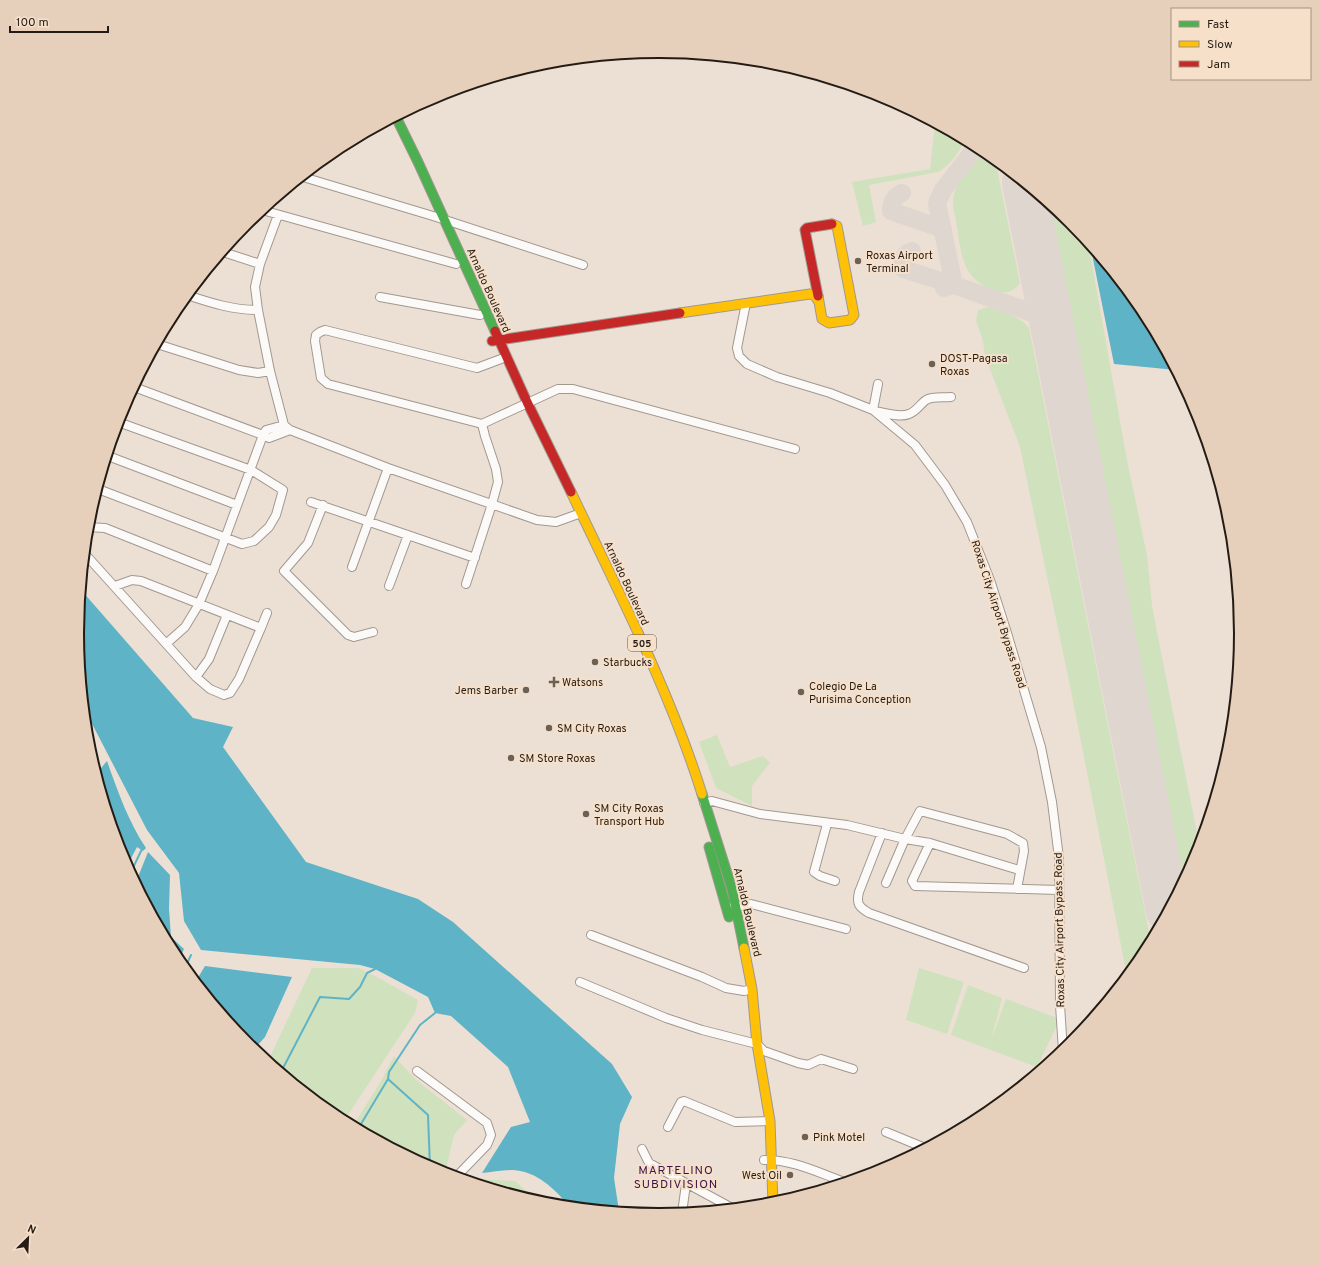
<svg xmlns="http://www.w3.org/2000/svg" width="1319" height="1266" font-family="Overpass,sans-serif">
	<style>
		.green { fill: #d0e1bd }
		.water { fill: #5fb3c6 }
		.lines { fill: none; stroke-linecap: round; stroke-linejoin: round }
		.stream { stroke: #5fb3c6; stroke-width: 2 }
		.taxiway { stroke: #ded6cf; stroke-width: 18 }
		.runway { stroke: #ded6cf; stroke-width: 44 }
		.street-casing { stroke: #a1988f; stroke-width: 10 }
		.fast-casing { stroke: #a1988f; stroke-width: 11 }
		.slow-casing { stroke: #a1988f; stroke-width: 11 }
		.jam-casing { stroke: #a1988f; stroke-width: 11 }
		.street { stroke: #fcfaf9; stroke-width: 8 }
		.fast { stroke: #4caf50; stroke-width: 9 }
		.slow { stroke: #ffc107; stroke-width: 9 }
		.jam { stroke: #c62828; stroke-width: 9 }
		.poi-dot { fill: #6a6157; stroke: #f7e0ca; stroke-width: 1.5 }
		.labels { text-anchor: middle; stroke-width: 4; stroke-linejoin: round; paint-order: stroke }
		.shield { fill: #f7e0ca; stroke: #63574b; stroke-width: 1 }
		.shield-label { font-size: 10px; font-weight: bold; fill: #241c14 }
		.poi-label { font-size: 11px; fill: #241c14; stroke: #f7e0ca; text-anchor: start }
		.street-label { font-size: 11px; fill: #241c14; stroke: #f7e0ca }
		.neighbourhood-label { font-size: 12px; letter-spacing: 1px; fill: #3b1449; stroke: #f7e0ca }
		.rim { fill: none; stroke: #241c14; stroke-width: 2 }
	</style>
	<rect width="100%" height="100%" fill="#ece0d4"/>
	<!-- green -->
	<path class="green" d="M935 124 966 140C958 152 951 165 938 172L869 185 876 222 863 226 852 182 930 169Z
		M986 152 995 159 1020 283C1017 287 1013 291 1008 292 994 295 976 283 969 272 960 258 959 237 956 221 955 216 953 209 953 203 953 190 960 178 968 167 973 161 979 154 986 152Z
		M1049 204 1071 222 1088 242 1127 460 1147 555 1152 605 1158 637 1200 848 1197 856 1184 881Z
		M988 307C1004 312 1018 315 1029 328L1151 942 1143 957 1127 976 1070 686 1020 447 985 356 983 341 976 321 978 310Z
		M717 735 730 767 763 756 770 763 752 786V806L716 788 699 742Z
		M312 968H358L377 977 418 1000 415 1013 344 1121 336 1117 268 1061Z
		M919 968 964 982 947 1034 906 1020Z
		M968 985 1002 998 991 1041 1006 999 1060 1019 1037 1067 951 1035Z
		M394 1056 415 1079 467 1120 454 1135 445 1173 437 1171 353 1126 381 1081Z
		M467 1178 477 1179 515 1181 539 1202 466 1179Z"/>
	<!-- water -->
	<path class="water" d="M1090 244 1144 310 1176 370 1114 364Z
		M82 591 193 718 233 727 223 747 306 862 418 899 453 922 612 1064 632 1097 620 1124 614 1178 619 1211 569 1206C555 1189 536 1171 513 1170 503 1170 492 1172 482 1173L511 1127 530 1122 508 1067 451 1016 435 1013 428 997 375 969 360 965 201 950 184 921 179 873 147 830 87 714H85L78 633Z
		M107 761C118 792 128 821 146 848L143 851 137 847 127 866 122 856 97 773Z
		M148 852 170 875 169 909 171 937 184 949 179 960 175 956 136 882Z
		M205 966 292 977 265 1037 257 1046 243 1039 196 981Z"/>
	<g class="lines">
		<!-- stream -->
		<path class="stream" d="M131 872 142 849
			M185 968 191 955
			M281 1072 320 997 349 999 360 987 367 973 375 969
			M358 1129 388 1079
			M430 1167 428 1115 388 1079 389 1072 420 1025 435 1013"/>
		<!-- taxiway -->
		<path class="taxiway" d="M902 193C893 197 891 203 891 211L943 229
			M912 251C903 254 902 261 903 269L954 285 1041 316 1049 322 1053 332
			M944 288 954 285 937 203 943 190 977 146
			M1022 309C1037 308 1041 303 1045 289"/>
		<!-- runway -->
		<path class="runway" d="M1024 183 1168 911"/>
		<!-- street casing -->
		<g class="street-casing">
			<path id="street" d="M303 177 433 216 583 265
				M262 210 456 264
				M278 215 260 264 255 287 258 310 270 371 284 425 290 430 388 468 537 520 556 522 581 513
				M223 252 260 264
				M187 295C211 303 233 310 258 310
				M380 297 480 315
				M746 303 737 348 739 356 747 364 777 377 830 393 873 410 915 445 945 485 967 522 990 580 1007 633 1041 747 1052 802 1059 858 1060 1005 1063 1051
				M157 344 239 370 258 373 270 371
				M501 359 477 368 325 330 320 332 316 335 315 341 321 378 328 384 482 424 558 389H573L795 449
				M134 387 263 435 213 571 199 604 185 627 167 643
				M873 410 878 384
				M875 411C886 413 899 418 909 414 917 411 920 404 926 400 933 396 943 398 951 397
				M284 425 266 430 263 435 269 438 290 430
				M108 456 237 505
				M98 489 242 544 254 541 269 527 276 515 283 490 251 470 118 422
				M311 502 475 558
				M323 505 308 543 284 571 348 635 354 637 373 632
				M88 527 105 528 213 571
				M85 554 196 677 210 689 224 695 230 693 239 679 261 628 141 581 132 580 115 586
				M352 567 388 468
				M466 584 492 504 498 482 496 469 485 436 482 424
				M389 586 408 535
				M261 628 267 613
				M196 677 209 659 227 615
				M704 803 712 801 760 814 847 825 905 839 930 843 1019 870
				M827 824 814 872 820 876 835 881
				M882 833 859 892C856 904 859 907 869 913L1024 968
				M930 843 912 881 915 886 1059 890
				M886 883 905 839 920 811 1007 834 1023 843 1024 851 1017 889
				M732 907 751 904 846 929
				M591 935 702 977 726 988 744 991 752 989
				M580 982 666 1018 702 1030 757 1044 764 1051 798 1063 808 1065 821 1059 853 1069
				M417 1071 487 1123 491 1135 487 1145 456 1177
				M668 1127 681 1102 684 1101 735 1122 770 1121
				M886 1132 925 1148
				M642 1149 649 1163 732 1208
				M764 1160C791 1159 819 1173 845 1182
				M682 1213 686 1184"/>
		</g>
		<!-- fast casing -->
		<g class="fast-casing">
			<path id="fast" d="M396 117 418 162 495 331
				M702 794 732 889 744 948
				M709 847 729 917"/>
		</g>
		<!-- slow casing -->
		<g class="slow-casing">
			<path id="slow" d="M818 296 822 319 829 323 850 320 854 315 837 226 832 224
				M680 313 810 294 815 296 819 302
				M571 492C618 591 669 689 702 794
				M744 948 752 989 757 1044 770 1121 773 1204"/>
		</g>
		<!-- jam casing -->
		<g class="jam-casing">
			<path id="jam" d="M818 296 805 230 807 228 832 224
				M495 331 527 402 571 492
				M492 341 680 313"/>
		</g>
		<!-- street -->
		<use href="#street" class="street"/>
		<!-- fast -->
		<use href="#fast" class="fast"/>
		<!-- slow -->
		<use href="#slow" class="slow"/>
		<!-- jam -->
		<use href="#jam" class="jam"/>
	</g>
	<!-- markers -->
	<g class="poi-dot">
		<circle cx="858" cy="261" r="4"/>
		<circle cx="932" cy="364" r="4"/>
		<circle cx="595" cy="662" r="4"/>
		<path d="M552 676h4v4h4v4h-4v4h-4v-4h-4v-4h4z"/>
		<circle cx="526" cy="690" r="4"/>
		<circle cx="801" cy="692" r="4"/>
		<circle cx="549" cy="728" r="4"/>
		<circle cx="511" cy="758" r="4"/>
		<circle cx="586" cy="814" r="4"/>
		<circle cx="805" cy="1137" r="4"/>
		<circle cx="790" cy="1175" r="4"/>
	</g>
	<g class="labels">
		<!-- shield labels -->
		<rect class="shield" x="628" y="635" width="28" height="16" rx="3"/>
		<g class="shield-label">
			<text x="642" y="647">505</text>
		</g>
		<!-- poi labels -->
		<g class="poi-label">
			<text x="866" y="259">Roxas Airport<tspan x="866" dy="13">Terminal</tspan></text>
			<text x="940" y="362">DOST-Pagasa<tspan x="940" dy="13">Roxas</tspan></text>
			<text x="603" y="666">Starbucks</text>
			<text x="562" y="686">Watsons</text>
			<text x="809" y="690">Colegio De La<tspan x="809" dy="13">Purisima Conception</tspan></text>
			<text x="518" y="694" text-anchor="end">Jems Barber</text>
			<text x="557" y="732">SM City Roxas</text>
			<text x="519" y="762">SM Store Roxas</text>
			<text x="594" y="812">SM City Roxas<tspan x="594" dy="13">Transport Hub</tspan></text>
			<text x="813" y="1141">Pink Motel</text>
			<text x="782" y="1179" text-anchor="end">West Oil</text>
		</g>
		<!-- street labels -->
		<g class="street-label">
			<text transform="translate(489 290) rotate(66)" y="4">Arnaldo Boulevard</text>
			<text transform="translate(627 583) rotate(65)" y="4">Arnaldo Boulevard</text>
			<text transform="translate(999 614) rotate(72)" y="4">Roxas City Airport Bypass Road</text>
			<text transform="translate(748 912) rotate(77)" y="4">Arnaldo Boulevard</text>
			<text transform="translate(1059 930) rotate(-91)" y="4">Roxas City Airport Bypass Road</text>
		</g>
		<!-- neighbourhood labels -->
		<g class="neighbourhood-label">
			<text x="676" y="1174">MARTELINO<tspan x="676" dy="14">SUBDIVISION</tspan></text>
		</g>
	</g>
	<!-- crop -->
	<path d="M0 0H1319V1266H0ZM84 633a575 575 0 1 1 1150 0a575 575 0 1 1-1150 0Z" fill="#e6d0bb" fill-rule="evenodd"/>
	<path class="rim" d="M84 633a575 575 0 1 1 1150 0a575 575 0 1 1-1150 0Z"/>
	<!-- legend -->
	<rect x="1171" y="8" width="140" height="72" fill="#f7e0ca" stroke="#a39281"/>
	<rect x="1179" y="21" width="20" height="6" fill="#4caf50" stroke="#a39281"/>
	<text x="1207" y="28" font-size="12" fill="#241c14">Fast</text>
	<rect x="1179" y="41" width="20" height="6" fill="#ffc107" stroke="#a39281"/>
	<text x="1207" y="48" font-size="12" fill="#241c14">Slow</text>
	<rect x="1179" y="61" width="20" height="6" fill="#c62828" stroke="#a39281"/>
	<text x="1207" y="68" font-size="12" fill="#241c14">Jam</text>
	<!-- north arrow -->
	<g transform="translate(28 1238) rotate(24)" stroke="#f7e0ca" stroke-width="3" paint-order="stroke">
	<path d="M0-3L7 15L0 10L-7 15Z" fill="#241c14"/>
	<text y="-6" font-size="11" font-weight="bold" text-anchor="middle" fill="#241c14">N</text>
	</g>
	<!-- scale -->
	<path d="M10 26v6h98v-6" fill="none" stroke="#241c14" stroke-width="2"/>
	<text x="16" y="26" font-size="12" fill="#241c14" stroke="#f7e0ca" stroke-width="3" paint-order="stroke">100 m</text>
</svg>
